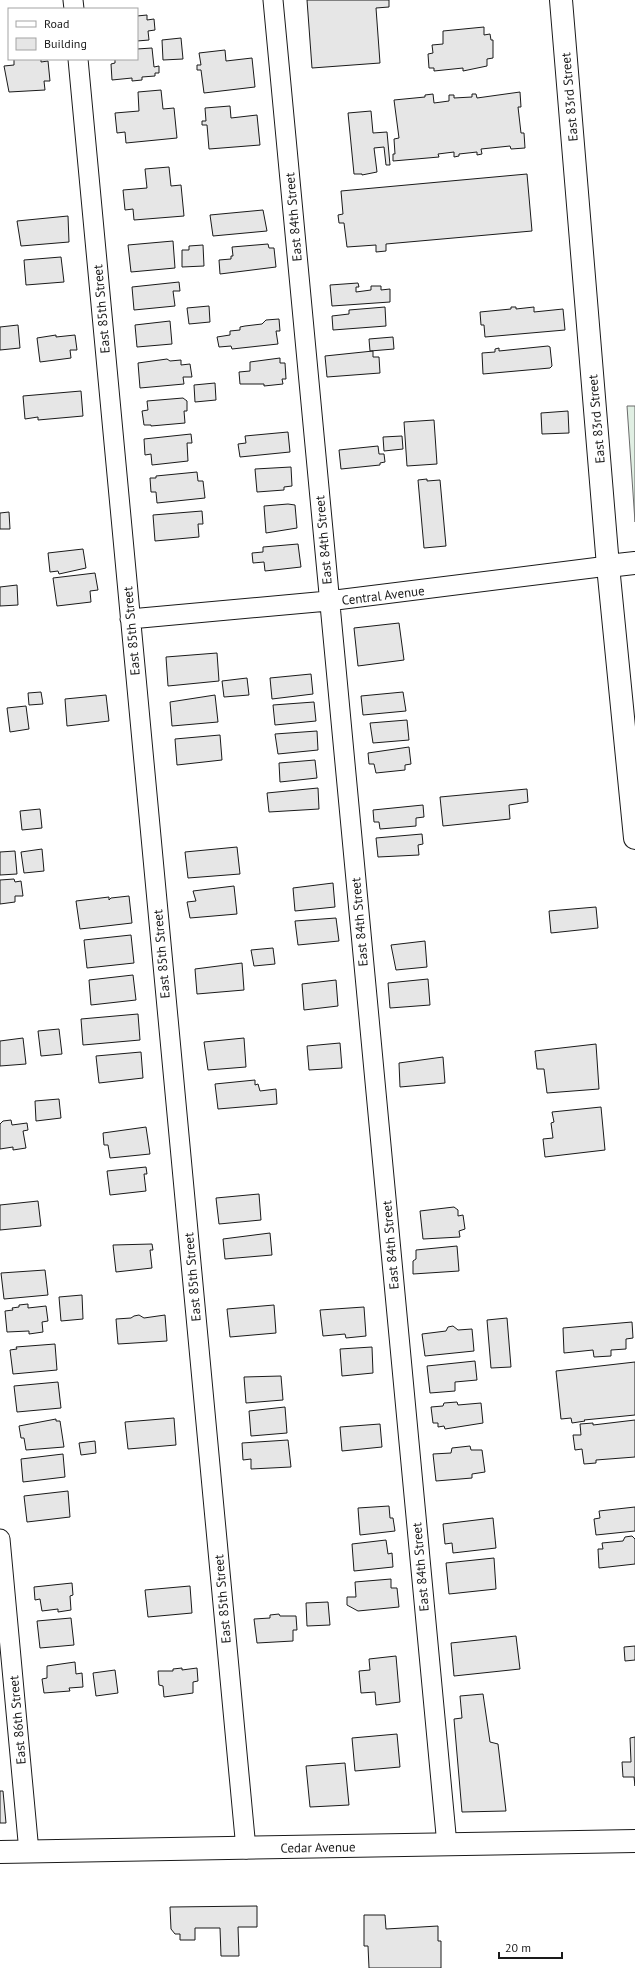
<svg xmlns="http://www.w3.org/2000/svg" width="635" height="1968" font-family="'PT Sans',sans-serif">
	<style>
		.green { fill: #e0efe3; stroke: #6a6a6a }
		.building { fill: #e6e6e6; stroke: #1a1a1a }
		.lines { fill: none; stroke-linecap: round; stroke-linejoin: round }
		.minor-casing { stroke: #1a1a1a; stroke-width: 21 }
		.tertiary-casing { stroke: #1a1a1a; stroke-width: 24 }
		.minor { stroke: #fff; stroke-width: 19 }
		.tertiary { stroke: #fff; stroke-width: 22 }
		.labels { text-anchor: middle; stroke-width: 3; stroke-linejoin: round; paint-order: stroke }
		.street-label { font-size: 13px; fill: #1a1a1a; stroke: #fff }
	</style>
	<rect width="100%" height="100%" fill="#fff"/>
	<!-- green -->
	<path class="green" d="M627 406H635V522Z"/>
	<!-- building -->
	<path class="building" d="M307 0H389V7L376 8 380 63 312 68Z
		M147 15V20L154 19 155 30 148 31 149 40 137 41V16Z
		M484 27V35L490 34 491 40H493V58L487 59V66L463 71V68L434 71V68H429L428 54 433 53 432 45 443 44V31Z
		M181 38 183 59 163 60 162 40Z
		M152 48 154 67 159 66V73H155V76L142 77V80L132 81V78L112 80 111 64 115 63V59H137V49Z
		M225 50 226 61 252 58 255 87 204 93 201 70H197V65H201L199 53Z
		M14 59H41V62L48 61 50 81H44L45 90 9 92 4 66 14 65Z
		M161 90 163 109 174 108 177 138 126 143 125 132 117 133 115 113 139 111 138 92Z
		M520 92 521 107H518L521 133H524L525 148 511 149 510 146 481 149 482 154 477 155V152L459 154V156L454 157V152L438 154 439 157 393 161V154H395L394 139 399 138 394 100 425 97V95L433 94 434 103 449 101V95H454V98L472 97V94H476L477 98Z
		M230 106 231 118 257 115 260 145 209 149 207 125H202V121H206L205 108Z
		M371 111 373 133 387 132 390 165H386L384 147 374 148 377 172 362 175V174H354L348 113Z
		M169 167 171 186 181 185 184 216 134 220 133 209 125 210 123 190 147 188 145 169Z
		M527 174 532 231 386 244V251L376 252V245L347 247 344 223H339L338 215 343 214 341 191Z
		M263 210 267 231 213 236 210 215Z
		M68 216 69 242 21 246 17 221Z
		M173 241 175 268 131 272 128 245Z
		M268 244 269 248H274L276 267 220 274 219 260 231 259V256H233L232 247Z
		M203 245 204 266 182 267V250H189V246Z
		M61 257 64 282 26 285 24 260Z
		M179 282 180 291H173L175 306 134 310 132 287Z
		M358 283 359 287H356V292L371 290V286H381V290L390 289V302L332 306 330 285Z
		M209 306 210 322 189 324 187 308Z
		M385 307 386 326 333 330 332 316 349 314V310Z
		M511 307H516V309L534 307V312L563 309 565 330 485 337 484 325H481L480 312 511 309Z
		M279 319 280 331H276L278 344 232 349 231 346 219 347 217 337 230 335V331L240 330V327L245 326 262 324 266 320Z
		M170 321 172 344 137 347 135 325Z
		M18 325 20 348 0 350V327Z
		M56 335V337L75 335 77 350H70L71 358 40 362 37 338Z
		M393 337 394 349 370 351 369 339Z
		M548 346 550 347 552 366 550 368 483 374 482 353 495 352V349L499 348V351Z
		M373 351V357H379L380 373 327 377 325 356Z
		M280 358V363H285L286 379H282L283 384 264 386V384H240L239 372 250 371V362Z
		M167 359 170 361 181 360V365L190 364 192 377H183L184 384 140 388 138 363Z
		M215 383 216 400 195 402 194 385Z
		M81 391 83 416 38 420V417L25 419 23 396Z
		M183 398 187 401V411H184L185 423 151 426V425H144L142 411 148 410 147 401Z
		M568 411 569 433 542 434 541 413Z
		M434 420 437 464 407 466 404 422Z
		M288 432 290 452 240 457 238 444 246 443 245 436Z
		M191 434 192 443H187L188 461 152 465 151 454 145 455 144 439Z
		M402 436 403 449 384 451 383 437Z
		M378 446 379 454H384L385 462 380 463V465L341 469 339 450Z
		M291 467 292 486 284 487V490L257 492 255 469Z
		M197 472 198 481H203L205 498 157 503 156 492H151L150 478H156V476Z
		M427 479V481L440 480 446 546 424 548 418 480Z
		M288 504 295 505 297 528 266 533 264 506Z
		M202 511 203 524H198L199 537 155 541 153 515Z
		M9 512 10 529H0V513Z
		M298 544 301 567 265 571 264 562 253 563 252 553 263 552V547Z
		M83 549 86 568 59 574 58 571 50 572 48 553Z
		M95 573 98 590 90 591 91 602 57 606 53 578Z
		M17 585 18 605 0 606V587Z
		M399 623 404 660 358 666 354 628Z
		M217 653 219 681 168 686 166 657Z
		M311 674 313 694 272 699 270 678Z
		M247 678 249 695 224 697 222 681Z
		M41 692 43 704 29 705 28 693Z
		M403 692 406 711 363 715 361 696Z
		M106 695 109 721 67 726 65 699Z
		M215 695 218 722 172 726 170 702Z
		M314 702 316 721 275 725 273 705Z
		M26 706 29 729 10 732 7 708Z
		M407 720 409 740 373 743 370 723Z
		M317 731 318 750 278 754 275 734Z
		M220 735 222 760 177 765 175 739Z
		M409 747 411 764 405 765V770L376 773 374 764H369L368 753Z
		M315 760 317 778 280 782 279 763Z
		M318 788 319 809 269 812 267 793Z
		M527 789 528 802 509 805 510 819 443 826 440 797Z
		M423 805 424 817 416 818V826L380 829 379 822H374L373 810Z
		M40 809 42 828 22 830 20 811Z
		M422 834 423 844 418 845 419 855 378 857 376 838Z
		M237 847 240 874 188 878 185 852Z
		M42 849 44 871 24 873 21 852Z
		M15 851 17 874 0 875V852Z
		M14 879 15 882 21 881 23 896H15V902L0 904V880Z
		M333 883 335 907 295 911 293 888Z
		M234 886 237 914 190 918 187 902 196 901 193 891Z
		M129 896 132 923 80 929 76 901 109 897V900L111 898Z
		M596 907 598 928 551 933 549 911Z
		M336 918 339 941 298 945 295 921Z
		M131 935 134 963 87 968 84 940Z
		M425 941 427 967 396 970 391 945Z
		M273 948 275 964 254 966 251 950Z
		M242 963 244 990 197 994 195 969Z
		M133 975 136 1000 91 1005 89 980Z
		M428 979 430 1005 390 1008 388 983Z
		M336 980 338 1006 304 1010 302 984Z
		M138 1014 140 1040 83 1045 81 1019Z
		M59 1029 62 1054 41 1056 38 1031Z
		M23 1038 26 1064 0 1066V1041Z
		M244 1038 246 1067 208 1070 204 1042Z
		M340 1043 342 1068 309 1070 307 1046Z
		M596 1044 599 1089 547 1093 544 1069H537L535 1051Z
		M141 1052 143 1078 99 1083 96 1056Z
		M443 1057 445 1083 400 1087 399 1063Z
		M255 1080V1085L258 1084 260 1091 276 1089 277 1104 218 1109 215 1084Z
		M59 1099 61 1118 36 1121 35 1101Z
		M601 1107 605 1150 545 1157 543 1139 553 1138 551 1123 554 1122 552 1112Z
		M11 1120 12 1125 27 1123 28 1130 23 1131 26 1148 13 1150V1147L0 1149V1124L3 1121Z
		M146 1127 150 1154 110 1158 108 1145H104L103 1133Z
		M146 1167 147 1174H144L146 1191 110 1195 107 1171Z
		M259 1194 261 1220 219 1224 216 1198Z
		M38 1201 41 1226 0 1230V1205Z
		M454 1207 458 1210V1216L463 1215 465 1229 459 1231 460 1237 423 1239 420 1211Z
		M270 1233 272 1255 225 1259 223 1239Z
		M152 1244 153 1250H150L152 1268 116 1272 113 1245Z
		M457 1246 459 1271 413 1274V1261L416 1259V1250Z
		M45 1270 48 1295 4 1299 1 1273Z
		M82 1295 83 1319 61 1321 59 1297Z
		M28 1304V1308L46 1306 48 1321 42 1322 43 1332 29 1334V1331L7 1332 5 1311 13 1310 12 1308 19 1307V1305Z
		M274 1305 276 1333 230 1337 227 1309Z
		M364 1307 366 1336 346 1338 345 1334 323 1336 320 1310Z
		M139 1315 144 1318 165 1315 167 1341 118 1344 116 1319 131 1318 134 1316Z
		M507 1318 511 1367 491 1368 487 1320Z
		M632 1322 633 1338 626 1339V1349L611 1350V1356L594 1357 593 1350 564 1353 563 1328Z
		M453 1326 458 1330 472 1329 474 1351 425 1356 422 1334 446 1331 448 1327Z
		M55 1344 57 1370 13 1374 10 1350 17 1349 16 1347Z
		M372 1347 373 1373 342 1376 340 1349Z
		M475 1361 477 1380 455 1382V1391L430 1393 427 1366Z
		M635 1362V1415L584 1420 585 1421 572 1423 571 1418 561 1419 556 1371Z
		M281 1376 283 1400 246 1403 244 1377Z
		M58 1382 61 1408 17 1412 14 1386Z
		M457 1402 458 1405 481 1403 483 1423 445 1429 444 1426 438 1427V1423H433L431 1407 443 1406 444 1403Z
		M285 1407 287 1433 251 1436 249 1411Z
		M174 1418 176 1445 128 1449 125 1422Z
		M56 1419V1421H60L64 1447 26 1450 24 1438H21L19 1426Z
		M635 1420V1457L596 1460V1463L584 1464 582 1449 575 1450 573 1435H581L580 1424 593 1423V1425Z
		M380 1424 382 1447 342 1451 340 1427Z
		M288 1440 291 1467 251 1469V1459L243 1460 242 1443Z
		M95 1441 96 1453 81 1455 79 1443Z
		M470 1446 471 1450H482L485 1472 472 1474V1478L436 1481 433 1454 451 1453 452 1448Z
		M63 1454 65 1477 23 1482 21 1459Z
		M68 1491 70 1517 27 1522 24 1496Z
		M389 1506 390 1518H393L395 1531 360 1535 358 1508Z
		M635 1507V1531L596 1535 594 1519 600 1518 599 1511Z
		M493 1518 496 1548 453 1553 452 1543 445 1544 443 1524Z
		M632 1536 635 1539V1564L599 1568 598 1549H603L602 1543 623 1541 625 1537Z
		M386 1540 388 1554 392 1553 393 1567 354 1571 352 1544Z
		M494 1558 496 1589 449 1594 446 1563Z
		M391 1579V1588H397L399 1607 358 1611 347 1605V1597H356L355 1582Z
		M72 1583 73 1595 70 1596 71 1610 58 1612V1609L42 1611 40 1599 35 1600 34 1587Z
		M190 1586 192 1613 148 1617 145 1590Z
		M328 1602 330 1625 307 1626 306 1603Z
		M279 1614 280 1616H296L297 1630H293V1641L257 1643 254 1619 270 1618V1615Z
		M71 1618 74 1645 40 1648 37 1621Z
		M516 1636 520 1669 454 1676 451 1643Z
		M635 1646V1660L625 1661 624 1647Z
		M396 1656 400 1702 376 1705 375 1692 361 1693 359 1671 370 1670 369 1659Z
		M75 1662 76 1674 82 1673 83 1687 69 1688 70 1691 44 1693 42 1679 47 1678V1666Z
		M182 1668V1670L197 1668 198 1681 193 1682V1693L164 1697 163 1686 159 1685 158 1671H173V1669Z
		M115 1670 118 1693 96 1696 93 1673Z
		M483 1694 490 1742 498 1744 506 1811 462 1812 454 1719 462 1718 460 1696Z
		M397 1734 400 1767 355 1771 352 1738Z
		M635 1737V1786L634 1777H623L622 1762H631L630 1738Z
		M345 1763 349 1805 310 1807 306 1766Z
		M0 1791H3L6 1823H0Z
		M257 1906V1927H238L239 1956H221L220 1928H195V1940H180V1934H175L171 1929 170 1907Z
		M364 1915H385L386 1929 438 1926V1941H441V1968H369L368 1946H364Z"/>
	<g class="lines">
		<!-- minor casing -->
		<g class="minor-casing">
			<path id="minor" d="M73 0 74 9
				M273 0 447 1845
				M78 59 246 1849
				M130 619 328 601 608 566
				M0 1539 29 1852"/>
		</g>
		<!-- tertiary casing -->
		<g class="tertiary-casing">
			<path id="tertiary" d="M561 0 608 566 635 838
				M608 566 635 563
				M0 1852 635 1841"/>
		</g>
		<!-- minor -->
		<use href="#minor" class="minor"/>
		<!-- tertiary -->
		<use href="#tertiary" class="tertiary"/>
	</g>
	<g class="labels">
		<!-- street labels -->
		<g class="street-label">
			<text transform="translate(569 97) rotate(-95)" y="5">East 83rd Street</text>
			<text transform="translate(293 217) rotate(-95)" y="5">East 84th Street</text>
			<text transform="translate(101 309) rotate(-95)" y="5">East 85th Street</text>
			<text transform="translate(596 419) rotate(-95)" y="5">East 83rd Street</text>
			<text transform="translate(323 540) rotate(-95)" y="5">East 84th Street</text>
			<text transform="translate(383 595) rotate(-7)" y="5">Central Avenue</text>
			<text transform="translate(131 631) rotate(-95)" y="5">East 85th Street</text>
			<text transform="translate(359 922) rotate(-95)" y="5">East 84th Street</text>
			<text transform="translate(161 954) rotate(-95)" y="5">East 85th Street</text>
			<text transform="translate(390 1245) rotate(-95)" y="5">East 84th Street</text>
			<text transform="translate(192 1277) rotate(-95)" y="5">East 85th Street</text>
			<text transform="translate(420 1567) rotate(-95)" y="5">East 84th Street</text>
			<text transform="translate(222 1599) rotate(-95)" y="5">East 85th Street</text>
			<text transform="translate(17 1720) rotate(-95)" y="5">East 86th Street</text>
			<text transform="translate(318 1847) rotate(-1)" y="5">Cedar Avenue</text>
		</g>
	</g>
	<!-- legend -->
	<rect x="8" y="8" width="130" height="52" fill="#ffffff" stroke="#a3a3a3"/>
	<rect x="16" y="21" width="20" height="6" fill="#ffffff" stroke="#a3a3a3"/>
	<text x="44" y="28" font-size="12" fill="#1a1a1a">Road</text>
	<rect x="16" y="38" width="20" height="12" fill="#e6e6e6" stroke="#a3a3a3"/>
	<text x="44" y="48" font-size="12" fill="#1a1a1a">Building</text>
	<!-- scale -->
	<path d="M499 1952v6h63v-6" fill="none" stroke="#1a1a1a" stroke-width="2"/>
	<text x="505" y="1952" font-size="12" fill="#1a1a1a" stroke="#ffffff" stroke-width="3" paint-order="stroke">20 m</text>
</svg>
